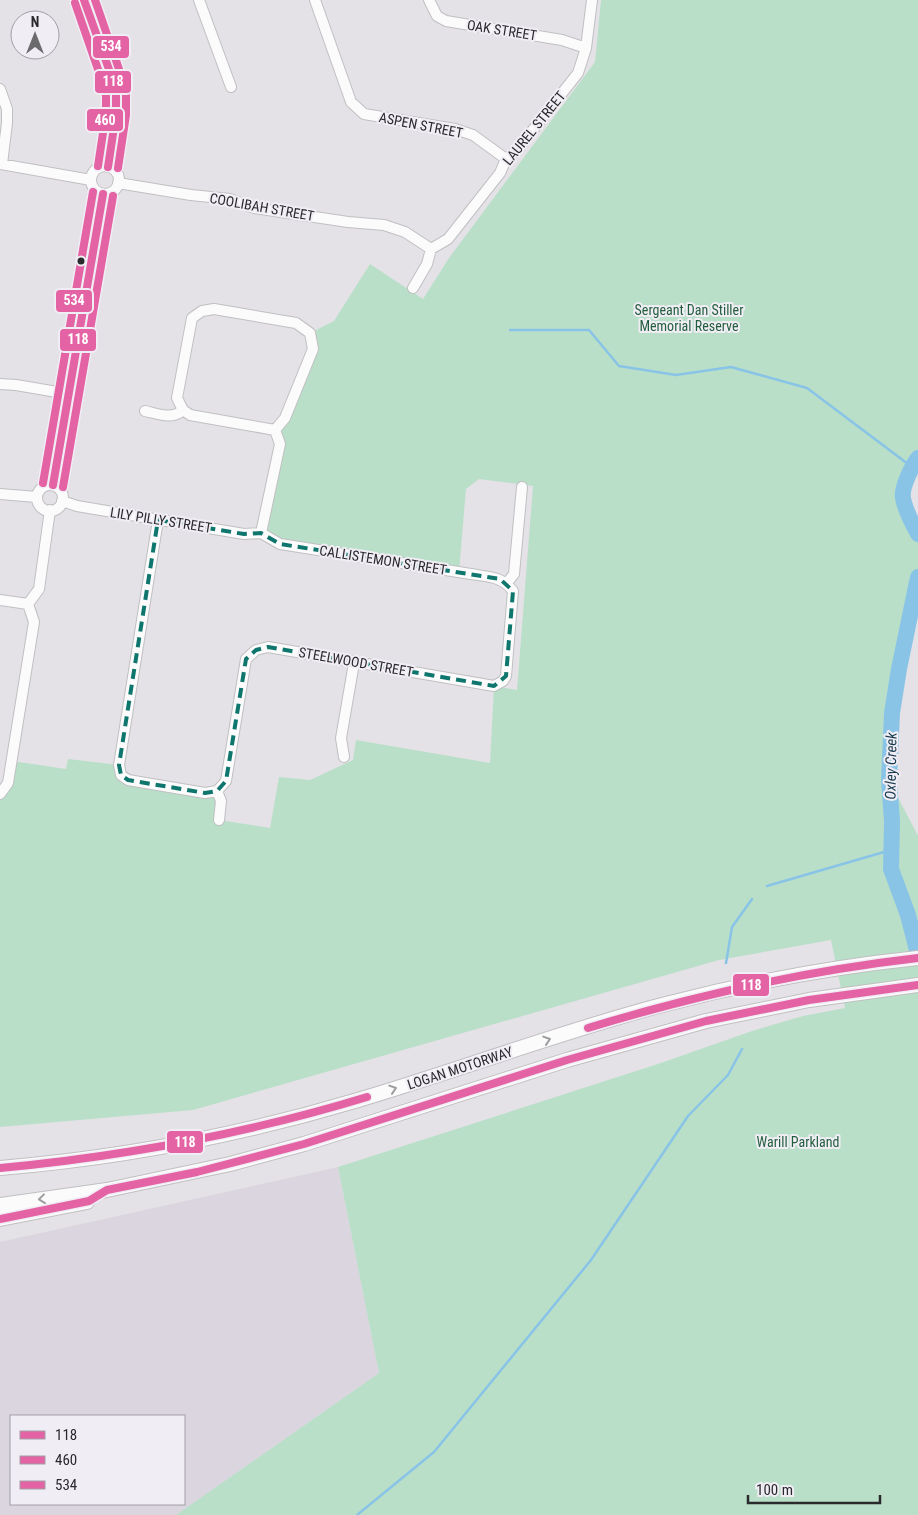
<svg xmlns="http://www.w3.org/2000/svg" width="918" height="1515" font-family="'Roboto Condensed',sans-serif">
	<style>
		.built { fill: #dad5df; fill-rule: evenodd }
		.green { fill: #b9dfc9 }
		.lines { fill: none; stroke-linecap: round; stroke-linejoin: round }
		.stream { stroke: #89c4e7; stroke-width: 2.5 }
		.river { stroke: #89c4e7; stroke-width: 16 }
		.minor-casing { stroke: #c0bfc2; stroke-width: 12 }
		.highway-casing { stroke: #c0bfc2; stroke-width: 16 }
		.minor { stroke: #fbfbfb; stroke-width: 10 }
		.highway { stroke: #fbfbfb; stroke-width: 14 }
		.bus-1-casing { stroke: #f1edf5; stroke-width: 11 }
		.bus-2-casing { stroke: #f1edf5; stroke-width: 11 }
		.bus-3-casing { stroke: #f1edf5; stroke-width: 11 }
		.bus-1 { stroke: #e463a4; stroke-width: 8 }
		.bus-2 { stroke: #e463a4; stroke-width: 8 }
		.bus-3 { stroke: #e463a4; stroke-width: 8 }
		.oneway { stroke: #9d9c9e }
		.marked { fill: none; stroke: #0f766e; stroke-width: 4; stroke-dasharray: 10 6; stroke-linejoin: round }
		.bus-dot { fill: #2a292c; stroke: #f1edf5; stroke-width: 2 }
		.labels { text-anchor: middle; stroke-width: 4; stroke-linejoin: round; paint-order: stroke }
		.street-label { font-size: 14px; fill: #2a292c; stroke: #f1edf5 }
		.park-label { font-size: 14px; fill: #215e3d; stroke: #f1edf5 }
		.water-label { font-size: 15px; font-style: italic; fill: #163b4f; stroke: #f1edf5 }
		.line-badge { stroke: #f1edf5; stroke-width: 2 }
		.badge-label { font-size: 14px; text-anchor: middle; font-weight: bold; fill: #fff }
	</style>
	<rect width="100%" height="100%" fill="#e4e2e6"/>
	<!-- built -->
	<path class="built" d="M338 1167 379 1373 176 1515H0V1242ZM11 1416H184V1504H11Z"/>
	<!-- green -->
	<path class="green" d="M601 0H918V458L912 467 902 496 909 515 918 534V577L899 669 892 713 889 780 918 836V1515H176L379 1373 338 1167 658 1064 752 1031 803 1016 845 1008 831 940 719 960 193 1110 0 1127V794L12 761 66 769 68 759 119 765 121 775 217 791 219 820 270 828 279 777 310 780 353 760 356 740 490 763 494 686 517 690 533 486 479 479 466 489 459 572 280 544 261 533 280 444 275 430 313 349 310 333 334 321 370 264 423 299 449 258 595 62Z"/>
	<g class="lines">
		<!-- stream -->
		<path class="stream" d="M510 330H589L619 366 676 375 731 367 807 388 912 467
			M767 886 891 850
			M726 963 732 927 752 899
			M357 1515 434 1452 591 1260 688 1116 728 1075 742 1049"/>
		<!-- river -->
		<path class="river" d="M918 458C912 466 901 488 903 498 905 510 912 523 918 534
			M918 577 899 669 892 713 889 780 892 821 891 869 908 915 918 954"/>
		<!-- minor casing -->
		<g class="minor-casing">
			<path id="minor" d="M84 0 111 75 116 95V114L108 167
				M199 0 231 87
				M315 0 351 102 364 114 455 129 473 135 506 159
				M429 0 437 16 446 21 562 40 586 48
				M0 89 7 109V123L2 164
				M0 164 91 180
				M91 180a14 14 0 1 1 28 0a14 14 0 1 1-28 0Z
				M118 183 191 195 230 199 254 208 281 212 348 222 384 225 405 232 431 249
				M413 288 427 264 431 249 448 239 500 173 506 159 517 150 578 73 586 48 592 0
				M0 384 16 385 69 394
				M145 411C159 414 172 420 183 410
				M53 485 103 194
				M37 498a13 13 0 1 1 26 0a13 13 0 1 1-26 0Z
				M0 494 37 497
				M62 501 77 506 244 534 261 533
				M158 520 119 765 121 775 128 780 205 793 217 791 226 781 246 659 256 650 268 647 494 686 503 681 506 676 513 591C502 576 488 577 471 574L280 544 261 533
				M261 533 280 444 275 430 285 418 313 349 310 333 296 323 214 309 202 311 192 318 177 398 183 410 190 415 275 430
				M507 583 514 574 522 487
				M0 600 28 604
				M344 757 341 738 354 663
				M217 791 221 801 219 820
				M0 794 8 783 34 622 28 604 39 589 50 510"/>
		</g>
		<!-- highway casing -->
		<g class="highway-casing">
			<path id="highway" d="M0 1168C122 1158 241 1135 358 1100 460 1070 559 1032 662 1005 746 983 832 967 918 958
				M0 1205 107 1190 230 1164 304 1144 567 1060 706 1021 809 1000 918 985
				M0 1219 87 1202"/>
		</g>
		<!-- minor -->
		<use href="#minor" class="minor"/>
		<!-- highway -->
		<use href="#highway" class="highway"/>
		<!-- bus-1 casing -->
		<g class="bus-1-casing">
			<path id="bus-1" d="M84 0 111 75 116 95V114L108 167
				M53 485 103 194
				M588 1028C696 995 805 971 918 958
				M0 1168C126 1156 246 1134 367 1097
				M0 1219 89 1201 107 1190 197 1172 304 1144 567 1060 706 1021 809 1000 918 985"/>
		</g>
		<!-- bus-2 casing -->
		<g class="bus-2-casing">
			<path id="bus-2" d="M75 3 101 78 106 96V113L98 166
				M63 487 113 196"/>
		</g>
		<!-- bus-3 casing -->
		<g class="bus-3-casing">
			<path id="bus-3" d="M95 0 120 72 126 94V115L118 168
				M43 483 93 192"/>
		</g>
		<!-- bus-1 -->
		<use href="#bus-1" class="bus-1"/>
		<!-- bus-2 -->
		<use href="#bus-2" class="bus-2"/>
		<!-- bus-3 -->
		<use href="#bus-3" class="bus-3"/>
	</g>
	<!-- one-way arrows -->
	<defs><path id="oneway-chevron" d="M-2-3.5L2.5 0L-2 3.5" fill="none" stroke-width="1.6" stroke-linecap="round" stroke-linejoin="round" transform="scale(1.25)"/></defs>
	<g class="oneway">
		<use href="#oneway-chevron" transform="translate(547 1040) rotate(-18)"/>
		<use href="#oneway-chevron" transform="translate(393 1089) rotate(-18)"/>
		<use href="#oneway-chevron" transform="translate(42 1199) rotate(173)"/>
	</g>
	<!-- marked area -->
	<path class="marked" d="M158 520 244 534 261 533 280 544 500 579 513 591 506 676 494 686 268 647 256 650 246 659 226 781 217 791 205 793 128 780 121 775 119 765Z"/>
	<!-- markers -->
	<circle class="bus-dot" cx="81" cy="261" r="4.5"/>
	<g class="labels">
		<!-- street labels -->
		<g class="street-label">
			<text transform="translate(502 30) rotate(9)" y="5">OAK STREET</text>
			<text transform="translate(421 125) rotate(11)" y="5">ASPEN STREET</text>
			<text transform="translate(534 128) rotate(-51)" y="5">LAUREL STREET</text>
			<text transform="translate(262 207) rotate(10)" y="5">COOLIBAH STREET</text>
			<text transform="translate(161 520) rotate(9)" y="5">LILY PILLY STREET</text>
			<text transform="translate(383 560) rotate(9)" y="5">CALLISTEMON STREET</text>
			<text transform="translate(356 662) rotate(10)" y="5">STEELWOOD STREET</text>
			<text transform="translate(460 1068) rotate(-18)" y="5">LOGAN MOTORWAY</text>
		</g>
		<!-- park labels -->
		<g class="park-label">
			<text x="689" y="315">Sergeant Dan Stiller<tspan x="689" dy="16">Memorial Reserve</tspan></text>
			<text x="798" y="1147">Warill Parkland</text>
		</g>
		<!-- water labels -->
		<g class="water-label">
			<text transform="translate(891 766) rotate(-89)" y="5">Oxley Creek</text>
		</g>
	</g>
	<g class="line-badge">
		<rect x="92" y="35" width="38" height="24" rx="5" fill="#e463a4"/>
		<rect x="94" y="70" width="38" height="24" rx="5" fill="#e463a4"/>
		<rect x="86" y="108" width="38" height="24" rx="5" fill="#e463a4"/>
		<rect x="55" y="289" width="38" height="24" rx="5" fill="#e463a4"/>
		<rect x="59" y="328" width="38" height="24" rx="5" fill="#e463a4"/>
		<rect x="732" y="973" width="38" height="24" rx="5" fill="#e463a4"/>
		<rect x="166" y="1130" width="38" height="24" rx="5" fill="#e463a4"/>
	</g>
	<g class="badge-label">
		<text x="111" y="51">534</text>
		<text x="113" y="86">118</text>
		<text x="105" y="125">460</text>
		<text x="74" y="305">534</text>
		<text x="78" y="344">118</text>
		<text x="751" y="990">118</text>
		<text x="185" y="1147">118</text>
	</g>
	<!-- legend -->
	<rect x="10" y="1415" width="175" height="90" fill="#f1edf5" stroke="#a19fa5"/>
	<rect x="20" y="1431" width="25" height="8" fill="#e463a4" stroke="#a19fa5"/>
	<text x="55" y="1440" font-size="15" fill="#2a292c">118</text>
	<rect x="20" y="1456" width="25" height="8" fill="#e463a4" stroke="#a19fa5"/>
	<text x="55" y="1465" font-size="15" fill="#2a292c">460</text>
	<rect x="20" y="1481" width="25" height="8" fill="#e463a4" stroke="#a19fa5"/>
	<text x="55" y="1490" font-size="15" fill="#2a292c">534</text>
	<!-- north arrow -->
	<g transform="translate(35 35)"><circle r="24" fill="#f1edf5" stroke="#a19fa5"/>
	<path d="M0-4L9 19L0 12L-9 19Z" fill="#6b6a6d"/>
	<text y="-8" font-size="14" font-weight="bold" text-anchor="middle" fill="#2a292c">N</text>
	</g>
	<!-- scale -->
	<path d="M748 1495v8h132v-8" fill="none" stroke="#2a292c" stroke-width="2.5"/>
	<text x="756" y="1495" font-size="15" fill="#2a292c" stroke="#f1edf5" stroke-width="4" paint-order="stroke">100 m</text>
</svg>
